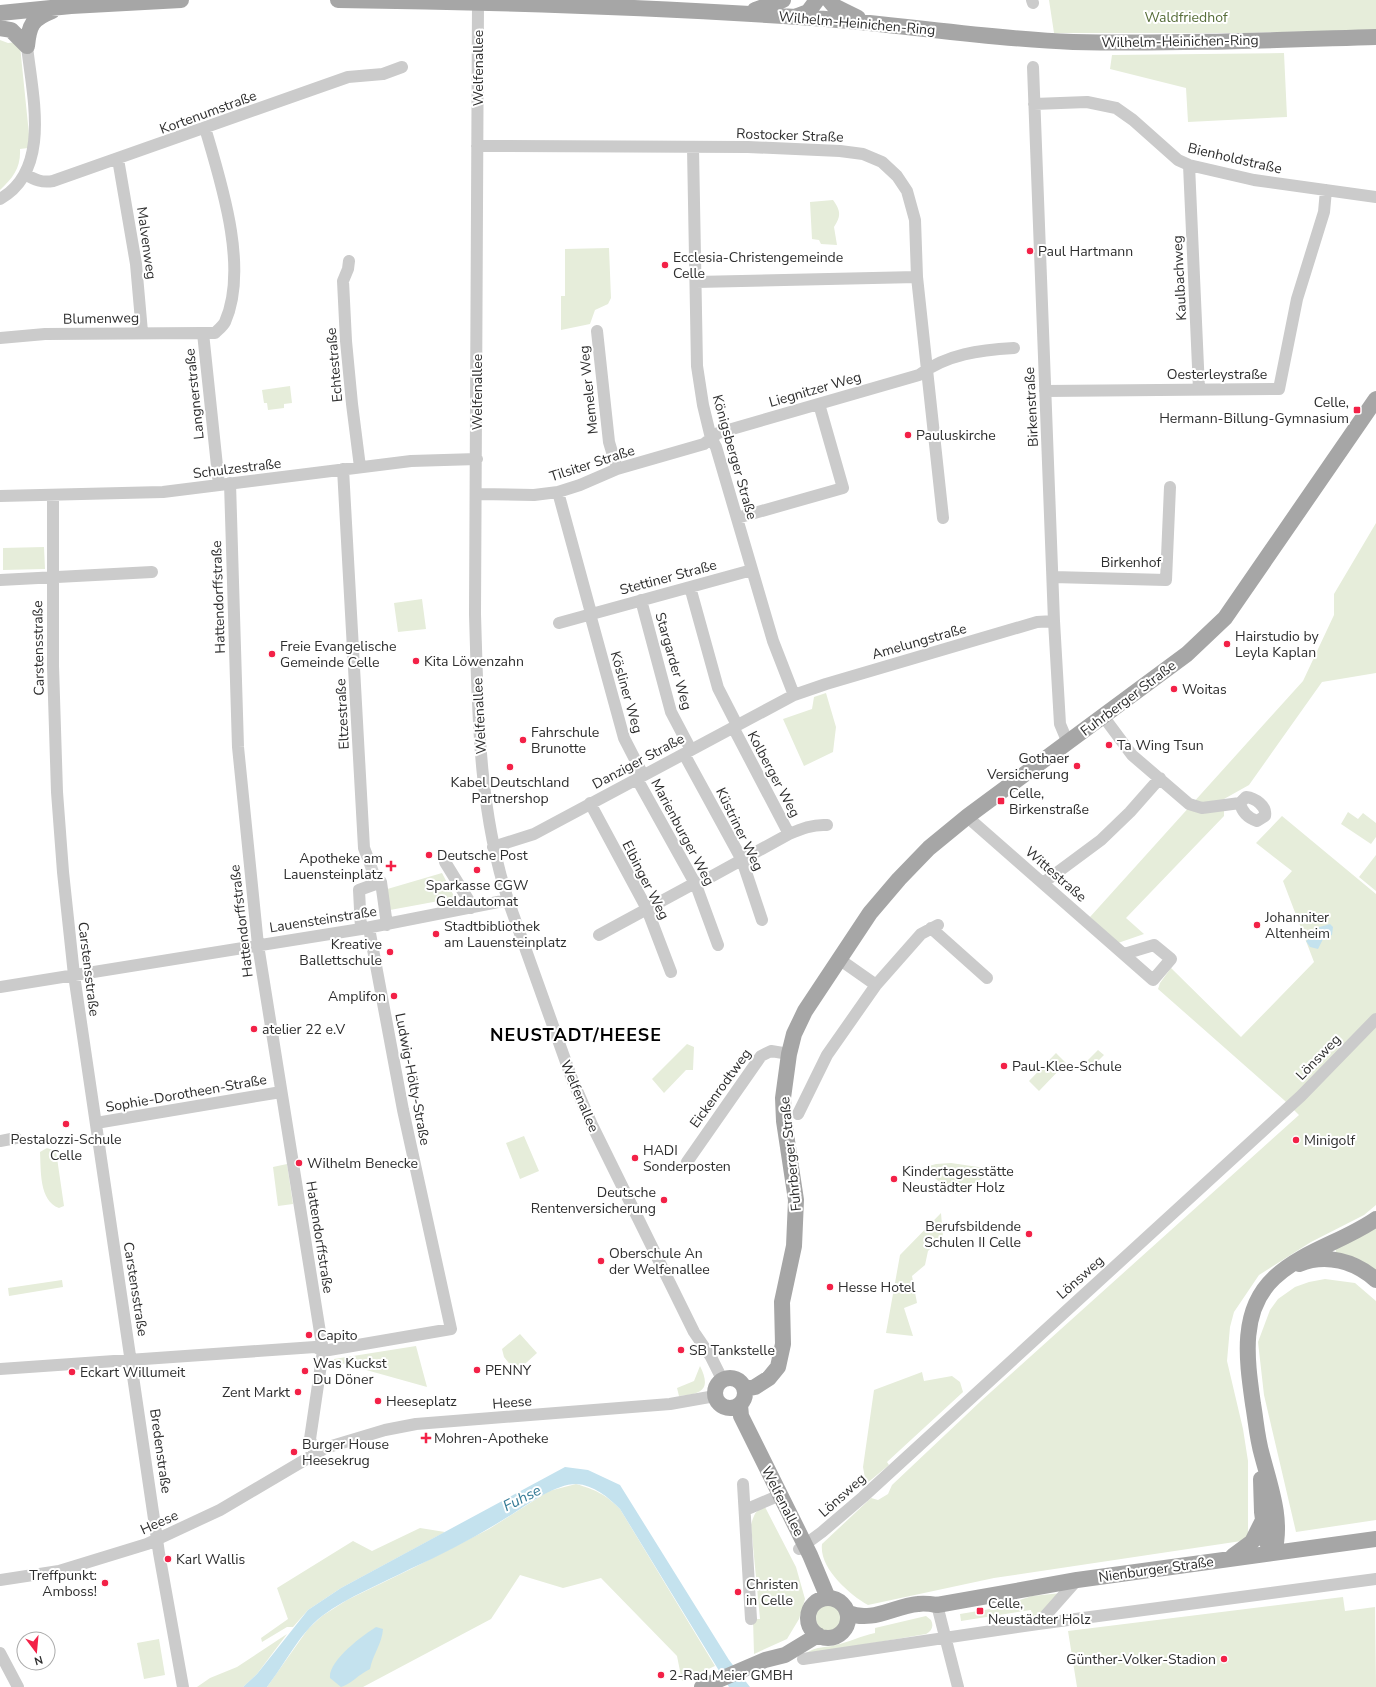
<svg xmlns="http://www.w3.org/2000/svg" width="1376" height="1687" font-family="'Nunito Sans',sans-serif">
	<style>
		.green { fill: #e6edda }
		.water { fill: #c4e2ee }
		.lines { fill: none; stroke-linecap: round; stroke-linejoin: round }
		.minor-tunnel { stroke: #d5d5d5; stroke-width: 12; stroke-dasharray: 12 6; stroke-linecap: butt }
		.minor { stroke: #cbcbcb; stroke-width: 12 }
		.major { stroke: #a6a6a6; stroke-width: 16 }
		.poi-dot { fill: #f32147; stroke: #fff; stroke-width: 1.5 }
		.labels { text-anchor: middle; stroke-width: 4; stroke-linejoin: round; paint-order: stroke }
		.park-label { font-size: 14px; fill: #566d38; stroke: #fff }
		.street-label { font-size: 14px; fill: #2e2e2e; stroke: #fff }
		.poi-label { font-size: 14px; fill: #2e2e2e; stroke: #fff; text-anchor: start }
		.water-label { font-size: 15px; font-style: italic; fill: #357b96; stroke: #fff }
		.district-label { font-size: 18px; font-weight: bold; letter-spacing: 1px; fill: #000; stroke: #fff }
	</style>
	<rect width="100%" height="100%" fill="#fff"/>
	<!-- green -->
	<path class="green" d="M1049 0H1376V30L1241 33H1054Z
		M0 40 8 43 17 42 20 46 30 144 28 148 20 149C21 168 13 178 0 190Z
		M1284 53 1287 117 1188 122 1186 88 1110 69 1112 55Z
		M833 200C841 211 841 216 834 227L837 245 821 244 819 240 812 239 810 202Z
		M609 248 611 298 608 304 595 310 590 324 561 330V296H565V249Z
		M290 386 292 403 284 404V408L268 410 267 403H264L262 390Z
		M1376 523V673L1322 682 1249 785 1224 799V816L1126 918 1144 934 1118 943 1090 917 1303 681 1334 615V594Z
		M44 547 45 569 3 570V548Z
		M422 599 426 629 398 632 394 603Z
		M826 693 836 727 833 752 804 766 783 719 812 709 814 697Z
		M1348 812 1358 819 1363 813 1376 823V837L1371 844 1341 824Z
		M1282 816 1376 894V1205L1364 1215 1311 1242 1259 1275 1234 1312 1230 1327 1227 1361 1243 1429 1248 1461V1540L994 1578 868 1605C849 1594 819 1568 822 1544L871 1498 878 1500 888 1494 892 1485 982 1400 1299 1115 1284 1100 1158 989 1160 983 1171 968 1241 1037 1314 962 1283 881 1292 871 1256 843Z
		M1376 855V891L1359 877Z
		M442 873 455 898 390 910 384 890Z
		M687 1044 694 1047 693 1070H686L664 1093 652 1079Z
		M1098 1050 1104 1055 1087 1072 1082 1066Z
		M1056 1053 1066 1063 1039 1091 1029 1081Z
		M524 1136 539 1171 520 1179 506 1143Z
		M47 1148 56 1151 64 1206 59 1208C39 1201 41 1170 40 1152Z
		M951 1163 985 1168V1177L955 1194 922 1168 936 1164Z
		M287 1164 293 1204 278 1206 273 1167Z
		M941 1213 943 1237 928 1251 925 1265 912 1276 917 1303 904 1308 913 1336 886 1333 900 1255Z
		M1376 1223V1274L1335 1256 1337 1244Z
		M1325 1279 1355 1283 1376 1301V1520L1296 1532 1264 1395 1258 1342 1270 1310 1278 1299 1295 1287 1309 1282Z
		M62 1280 63 1287 9 1296 8 1288Z
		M520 1334 537 1353 516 1372 504 1357 502 1349Z
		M416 1346 427 1387 334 1361V1359Z
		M700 1366C712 1390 701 1394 679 1396L677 1388 694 1381Z
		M922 1372 924 1381 952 1376 960 1382 963 1392 887 1462 889 1465 866 1484 863 1467 874 1390Z
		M576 1484C596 1490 605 1494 620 1509L715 1666 682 1681 677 1656 601 1578 563 1588 520 1575 491 1619 363 1687H267L308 1629 322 1616 347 1600 413 1568 489 1529 549 1491Z
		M765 1507 796 1567 805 1599 799 1619 787 1639 754 1654 753 1619H760L751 1525C754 1515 755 1510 765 1507Z
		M420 1528 445 1532 341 1588 308 1610 293 1627H287L262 1642 261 1638 288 1619 277 1588 353 1541 372 1551Z
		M1062 1593 1039 1618 1033 1619 1031 1610 961 1621 960 1614 1014 1605V1602L1032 1596Z
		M1343 1597 1345 1611 1375 1607 1376 1687H1077L1068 1631Z
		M816 1618a13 13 0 1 1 26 0a13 13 0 1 1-26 0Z
		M926 1616 931 1620C934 1626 932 1631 926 1634L803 1655C819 1645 820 1649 836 1645 849 1642 861 1636 875 1633V1628Z
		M287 1634 257 1674 243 1687H197L210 1678 237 1667Z
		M159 1639 165 1675 144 1679 137 1643Z"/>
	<!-- water -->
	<path class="water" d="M1330 924 1333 927 1332 935 1323 939 1318 949 1310 947 1306 941 1313 936 1316 928Z
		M565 1467 588 1470 620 1485 729 1660 750 1687H729L620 1509C608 1497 594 1485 576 1484 556 1484 530 1503 514 1513 481 1534 446 1553 410 1569 381 1584 349 1596 322 1616 299 1634 285 1664 267 1687H243L257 1674 308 1610 341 1588Z
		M376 1627 383 1629C382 1644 373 1654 370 1669 359 1674 350 1685 341 1687L330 1678C328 1661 363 1635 376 1627Z"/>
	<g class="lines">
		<!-- minor-tunnel -->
		<path class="minor-tunnel" d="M369 861 374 875"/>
		<!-- minor -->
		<path class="minor" d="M1032 0 1033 3
			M478 3 475 614C478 710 478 808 508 900L572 1079 592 1125 694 1332 711 1357 722 1379
			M1033 67 1054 621 1060 724 1068 743
			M1034 104 1087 102 1116 108 1133 120 1178 160 1189 165 1254 180 1376 197
			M205 128C221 182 249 268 225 322 223 326 218 330 215 333H203L219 485
			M477 146 748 147 840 151 863 154 882 162 897 176 907 191 915 220 917 277 943 518
			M693 148 697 366 703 405 711 438 716 447 773 641 794 695
			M118 159 136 264 142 332
			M1189 165 1199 389
			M25 174C35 180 42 183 53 181L348 77 383 74 402 67
			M0 199C52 170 32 94 27 46
			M349 261 348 269 343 281 346 341 352 404 360 467
			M696 282 917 277
			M597 331 609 442 617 469
			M0 338 45 334 203 333
			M1045 391 1279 389 1297 299 1324 212 1326 190
			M343 469 364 848 369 861
			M230 483 238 747 258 945 323 1351
			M558 492 591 613
			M477 494 534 495 558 492 580 485 617 469 704 444 718 433 919 375C947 354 980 350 1014 348
			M0 496 163 492 411 461 477 459
			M53 496V666L57 792 63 872 74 975 159 1553 183 1687
			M737 518 843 488 819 404
			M1053 577 1166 580 1170 487
			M0 580 152 572
			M690 587 718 688 737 725
			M641 600 671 712 691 750
			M590 614 624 738 643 775
			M559 623 752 570
			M1103 716 1132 755 1189 804 1202 808 1240 803C1242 812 1248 818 1257 821L1265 816C1267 806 1255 798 1246 797L1240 803
			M733 727 789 834
			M684 754 742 860 762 920
			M637 779 696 885 718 945
			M590 803 647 909 671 972
			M968 816 973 822 1153 980 1171 959 1154 945 1124 954
			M493 847 534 834 794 695 826 684 1037 622 1054 621
			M445 862 469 901 471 908
			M381 882 387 925
			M1043 883 1101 840 1130 812 1160 778
			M696 885 789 834C801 829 813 824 827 825
			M931 928 987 978
			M361 929 359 890 381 882
			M599 935 695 883
			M839 959 876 985 921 934 938 925
			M0 987 361 929 508 900
			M798 1114 827 1055 876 985
			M96 1123 281 1092
			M0 1141 16 1138
			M687 1162 761 1056 771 1051 789 1054
			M0 1369 315 1347 323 1351
			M315 1453 310 1439 323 1351 451 1329 403 1110 369 928
			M743 1484 751 1619
			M745 1510 780 1495
			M799 1549 822 1532 863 1497 1301 1096 1376 1019
			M0 1580 59 1571 147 1544 220 1510 325 1448 385 1430 416 1424 670 1404 715 1396
			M937 1605 958 1687
			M1038 1624 1077 1580
			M0 1653 18 1687
			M803 1659 1038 1624 1376 1579"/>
		<!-- major -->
		<path class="major" d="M338 0C497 2 655 7 813 18 900 24 986 39 1073 42 1174 44 1275 40 1376 37
			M829 0 834 6 858 18
			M755 10 783 0
			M0 13 71 6 181 0
			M795 17 808 12 817 0
			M0 28 11 30 27 46
			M27 46C29 25 32 19 52 11
			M1299 1264C1326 1253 1355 1261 1376 1280
			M715 1393a15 15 0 1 1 30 0a15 15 0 1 1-30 0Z
			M745 1389 755 1387 769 1378 778 1367 783 1344 782 1302 794 1246 796 1200 784 1121 783 1098 789 1054 794 1034 805 1011 870 913 899 879 929 848 968 816 1187 654 1225 618 1376 399
			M740 1405 741 1416 810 1555 828 1598
			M1261 1479 1262 1512 1266 1541 1274 1552
			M1274 1552C1283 1520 1270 1486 1262 1455 1257 1438 1256 1421 1253 1404 1247 1361 1239 1311 1274 1278 1304 1250 1343 1242 1376 1219
			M1233 1556 1252 1542 1263 1520
			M808 1618a20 20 0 1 1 40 0a20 20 0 1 1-40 0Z
			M848 1613C872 1623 894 1606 918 1604 924 1603 931 1604 937 1605L1077 1580 1376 1539
			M702 1687 765 1660 785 1655 818 1635"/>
	</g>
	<!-- markers -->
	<g class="poi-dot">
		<circle cx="1030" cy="251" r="4"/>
		<circle cx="665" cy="265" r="4"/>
		<rect x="1353" y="406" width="8" height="8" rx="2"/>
		<circle cx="908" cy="435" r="4"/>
		<circle cx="1227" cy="644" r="4"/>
		<circle cx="272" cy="654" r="4"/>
		<circle cx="416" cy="661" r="4"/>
		<circle cx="1174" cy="689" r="4"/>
		<circle cx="523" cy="740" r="4"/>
		<circle cx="1109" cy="745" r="4"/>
		<circle cx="1077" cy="766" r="4"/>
		<circle cx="510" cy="767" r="4"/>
		<rect x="997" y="797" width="8" height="8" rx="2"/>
		<circle cx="429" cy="855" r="4"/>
		<path d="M389 860h4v4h4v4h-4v4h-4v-4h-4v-4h4z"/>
		<circle cx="477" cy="870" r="4"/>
		<circle cx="1257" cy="925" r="4"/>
		<circle cx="436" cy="934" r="4"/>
		<circle cx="390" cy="952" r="4"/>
		<circle cx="394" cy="996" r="4"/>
		<circle cx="254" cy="1029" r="4"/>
		<circle cx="1004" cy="1066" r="4"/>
		<circle cx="66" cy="1124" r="4"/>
		<circle cx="1296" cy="1140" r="4"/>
		<circle cx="635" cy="1158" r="4"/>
		<circle cx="299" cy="1163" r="4"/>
		<circle cx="894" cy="1179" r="4"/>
		<circle cx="664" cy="1200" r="4"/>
		<circle cx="1029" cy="1234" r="4"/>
		<circle cx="601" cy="1261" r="4"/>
		<circle cx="830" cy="1287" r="4"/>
		<circle cx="309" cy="1335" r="4"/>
		<circle cx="681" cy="1350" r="4"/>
		<circle cx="477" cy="1370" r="4"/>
		<circle cx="305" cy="1371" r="4"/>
		<circle cx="72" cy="1372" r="4"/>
		<circle cx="298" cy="1392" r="4"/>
		<circle cx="378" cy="1401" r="4"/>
		<path d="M424 1432h4v4h4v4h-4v4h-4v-4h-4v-4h4z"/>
		<circle cx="294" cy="1452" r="4"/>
		<circle cx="168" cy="1559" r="4"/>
		<circle cx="105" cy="1583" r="4"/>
		<circle cx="738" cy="1592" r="4"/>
		<rect x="976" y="1607" width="8" height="8" rx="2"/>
		<circle cx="1224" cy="1659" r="4"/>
		<circle cx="661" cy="1675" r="4"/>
	</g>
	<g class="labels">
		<!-- park labels -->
		<g class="park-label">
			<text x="1186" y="22">Waldfriedhof</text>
		</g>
		<!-- street labels -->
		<g class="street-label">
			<text transform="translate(857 23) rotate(5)" y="5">Wilhelm-Heinichen-Ring</text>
			<text transform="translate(1180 41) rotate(-1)" y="5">Wilhelm-Heinichen-Ring</text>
			<text transform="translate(478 68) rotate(-90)" y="5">Welfenallee</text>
			<text transform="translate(208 112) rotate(-20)" y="5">Kortenumstraße</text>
			<text transform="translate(790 135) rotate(2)" y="5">Rostocker Straße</text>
			<text transform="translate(1235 158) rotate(13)" y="5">Bienholdstraße</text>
			<text transform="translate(147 243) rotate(82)" y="5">Malvenweg</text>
			<text transform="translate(1179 278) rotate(-93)" y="5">Kaulbachweg</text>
			<text transform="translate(101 318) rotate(-1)" y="5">Blumenweg</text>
			<text transform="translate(334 365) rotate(-95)" y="5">Echtestraße</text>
			<text x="1217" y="379">Oesterleystraße</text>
			<text transform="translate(815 389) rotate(-16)" y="5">Liegnitzer Weg</text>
			<text transform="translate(588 390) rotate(-96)" y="5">Memeler Weg</text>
			<text transform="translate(477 392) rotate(-90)" y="5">Welfenallee</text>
			<text transform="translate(194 394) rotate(-96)" y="5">Langnerstraße</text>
			<text transform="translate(1031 407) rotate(-93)" y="5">Birkenstraße</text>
			<text transform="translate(735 457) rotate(74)" y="5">Königsberger Straße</text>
			<text transform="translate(592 463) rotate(-18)" y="5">Tilsiter Straße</text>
			<text transform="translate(237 468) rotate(-7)" y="5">Schulzestraße</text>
			<text x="1131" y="567">Birkenhof</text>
			<text transform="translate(668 577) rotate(-15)" y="5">Stettiner Straße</text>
			<text transform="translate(218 597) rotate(-92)" y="5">Hattendorffstraße</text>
			<text transform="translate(919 641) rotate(-16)" y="5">Amelungstraße</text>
			<text transform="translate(38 648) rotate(-91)" y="5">Carstensstraße</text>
			<text transform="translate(674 661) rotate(74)" y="5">Stargarder Weg</text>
			<text transform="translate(627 692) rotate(74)" y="5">Kösliner Weg</text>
			<text transform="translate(1128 698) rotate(-37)" y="5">Fuhrberger Straße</text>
			<text transform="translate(342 714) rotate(-93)" y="5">Eltzestraße</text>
			<text transform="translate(479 716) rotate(-93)" y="5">Welfenallee</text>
			<text transform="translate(638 761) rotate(-28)" y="5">Danziger Straße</text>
			<text transform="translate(774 774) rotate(62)" y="5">Kolberger Weg</text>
			<text transform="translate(740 829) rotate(64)" y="5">Küstriner Weg</text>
			<text transform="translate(683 832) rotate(62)" y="5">Marienburger Weg</text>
			<text transform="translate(1056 874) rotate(41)" y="5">Wittestraße</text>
			<text transform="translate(646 880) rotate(63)" y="5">Elbinger Weg</text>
			<text transform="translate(323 919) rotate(-9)" y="5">Lauensteinstraße</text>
			<text transform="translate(241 921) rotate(-97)" y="5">Hattendorffstraße</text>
			<text transform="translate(89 969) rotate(83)" y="5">Carstensstraße</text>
			<text transform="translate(1318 1057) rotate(-46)" y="5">Lönsweg</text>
			<text transform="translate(413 1079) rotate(79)" y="5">Ludwig-Hölty-Straße</text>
			<text transform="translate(720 1088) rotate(-54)" y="5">Eickenrodtweg</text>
			<text transform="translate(186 1093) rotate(-10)" y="5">Sophie-Dorotheen-Straße</text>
			<text transform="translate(580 1096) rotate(67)" y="5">Welfenallee</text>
			<text transform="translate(790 1154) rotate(-96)" y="5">Fuhrberger Straße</text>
			<text transform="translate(320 1237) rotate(81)" y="5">Hattendorffstraße</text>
			<text transform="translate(1080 1277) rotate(-42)" y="5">Lönsweg</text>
			<text transform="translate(136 1289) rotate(81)" y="5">Carstensstraße</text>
			<text transform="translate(512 1402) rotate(-5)" y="5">Heese</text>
			<text transform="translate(161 1451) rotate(82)" y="5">Bredenstraße</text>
			<text transform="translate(842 1495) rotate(-42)" y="5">Lönsweg</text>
			<text transform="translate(783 1501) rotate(63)" y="5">Welfenallee</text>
			<text transform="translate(159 1522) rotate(-24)" y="5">Heese</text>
			<text transform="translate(1156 1569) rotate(-8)" y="5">Nienburger Straße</text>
		</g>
		<!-- poi labels -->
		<g class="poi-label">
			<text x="1038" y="256">Paul Hartmann</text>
			<text x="673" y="262">Ecclesia-Christengemeinde<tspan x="673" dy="16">Celle</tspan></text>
			<text x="1349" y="407" text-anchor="end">Celle,<tspan x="1349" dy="16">Hermann-Billung-Gymnasium</tspan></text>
			<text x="916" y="440">Pauluskirche</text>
			<text x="1235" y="641">Hairstudio by<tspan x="1235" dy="16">Leyla Kaplan</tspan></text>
			<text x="280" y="651">Freie Evangelische<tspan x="280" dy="16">Gemeinde Celle</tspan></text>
			<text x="424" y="666">Kita Löwenzahn</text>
			<text x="1182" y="694">Woitas</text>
			<text x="531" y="737">Fahrschule<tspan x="531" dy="16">Brunotte</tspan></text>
			<text x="1117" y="750">Ta Wing Tsun</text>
			<text x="1069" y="763" text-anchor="end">Gothaer<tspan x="1069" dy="16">Versicherung</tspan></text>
			<text x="510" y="787" text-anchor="middle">Kabel Deutschland<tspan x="510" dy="16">Partnershop</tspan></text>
			<text x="1009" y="798">Celle,<tspan x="1009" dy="16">Birkenstraße</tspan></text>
			<text x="437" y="860">Deutsche Post</text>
			<text x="383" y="863" text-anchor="end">Apotheke am<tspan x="383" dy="16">Lauensteinplatz</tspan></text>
			<text x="477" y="890" text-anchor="middle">Sparkasse CGW<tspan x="477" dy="16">Geldautomat</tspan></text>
			<text x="1265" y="922">Johanniter<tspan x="1265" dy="16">Altenheim</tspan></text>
			<text x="444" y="931">Stadtbibliothek<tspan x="444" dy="16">am Lauensteinplatz</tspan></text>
			<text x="382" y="949" text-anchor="end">Kreative<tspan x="382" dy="16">Ballettschule</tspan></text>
			<text x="386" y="1001" text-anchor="end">Amplifon</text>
			<text x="262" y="1034">atelier 22 e.V</text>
			<text x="1012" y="1071">Paul-Klee-Schule</text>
			<text x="66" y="1144" text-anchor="middle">Pestalozzi-Schule<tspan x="66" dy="16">Celle</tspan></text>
			<text x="1304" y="1145">Minigolf</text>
			<text x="643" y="1155">HADI<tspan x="643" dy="16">Sonderposten</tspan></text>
			<text x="307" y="1168">Wilhelm Benecke</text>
			<text x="902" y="1176">Kindertagesstätte<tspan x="902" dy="16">Neustädter Holz</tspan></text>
			<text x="656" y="1197" text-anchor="end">Deutsche<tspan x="656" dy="16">Rentenversicherung</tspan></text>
			<text x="1021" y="1231" text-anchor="end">Berufsbildende<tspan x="1021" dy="16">Schulen II Celle</tspan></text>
			<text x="609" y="1258">Oberschule An<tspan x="609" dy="16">der Welfenallee</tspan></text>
			<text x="838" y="1292">Hesse Hotel</text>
			<text x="317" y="1340">Capito</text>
			<text x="689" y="1355">SB Tankstelle</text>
			<text x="313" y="1368">Was Kuckst<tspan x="313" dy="16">Du Döner</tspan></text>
			<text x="485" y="1375">PENNY</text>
			<text x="80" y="1377">Eckart Willumeit</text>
			<text x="290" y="1397" text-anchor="end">Zent Markt</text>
			<text x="386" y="1406">Heeseplatz</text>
			<text x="434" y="1443">Mohren-Apotheke</text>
			<text x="302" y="1449">Burger House<tspan x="302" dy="16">Heesekrug</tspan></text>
			<text x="176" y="1564">Karl Wallis</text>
			<text x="97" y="1580" text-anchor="end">Treffpunkt:<tspan x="97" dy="16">Amboss!</tspan></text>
			<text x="746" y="1589">Christen<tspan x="746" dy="16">in Celle</tspan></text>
			<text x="988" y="1608">Celle,<tspan x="988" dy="16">Neustädter Holz</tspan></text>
			<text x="1216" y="1664" text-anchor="end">Günther-Volker-Stadion</text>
			<text x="669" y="1680">2-Rad Meier GMBH</text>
		</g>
		<!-- water labels -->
		<g class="water-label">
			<text transform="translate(522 1498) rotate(-27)" y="5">Fuhse</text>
		</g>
		<!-- district labels -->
		<g class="district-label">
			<text x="576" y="1041">NEUSTADT/HEESE</text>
		</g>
	</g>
	<!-- north arrow -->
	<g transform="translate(36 1651) rotate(164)"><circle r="19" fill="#ffffff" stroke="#ababab"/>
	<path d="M0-3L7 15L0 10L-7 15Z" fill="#f32147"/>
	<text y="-6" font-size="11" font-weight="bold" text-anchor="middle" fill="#2e2e2e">N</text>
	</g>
</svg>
